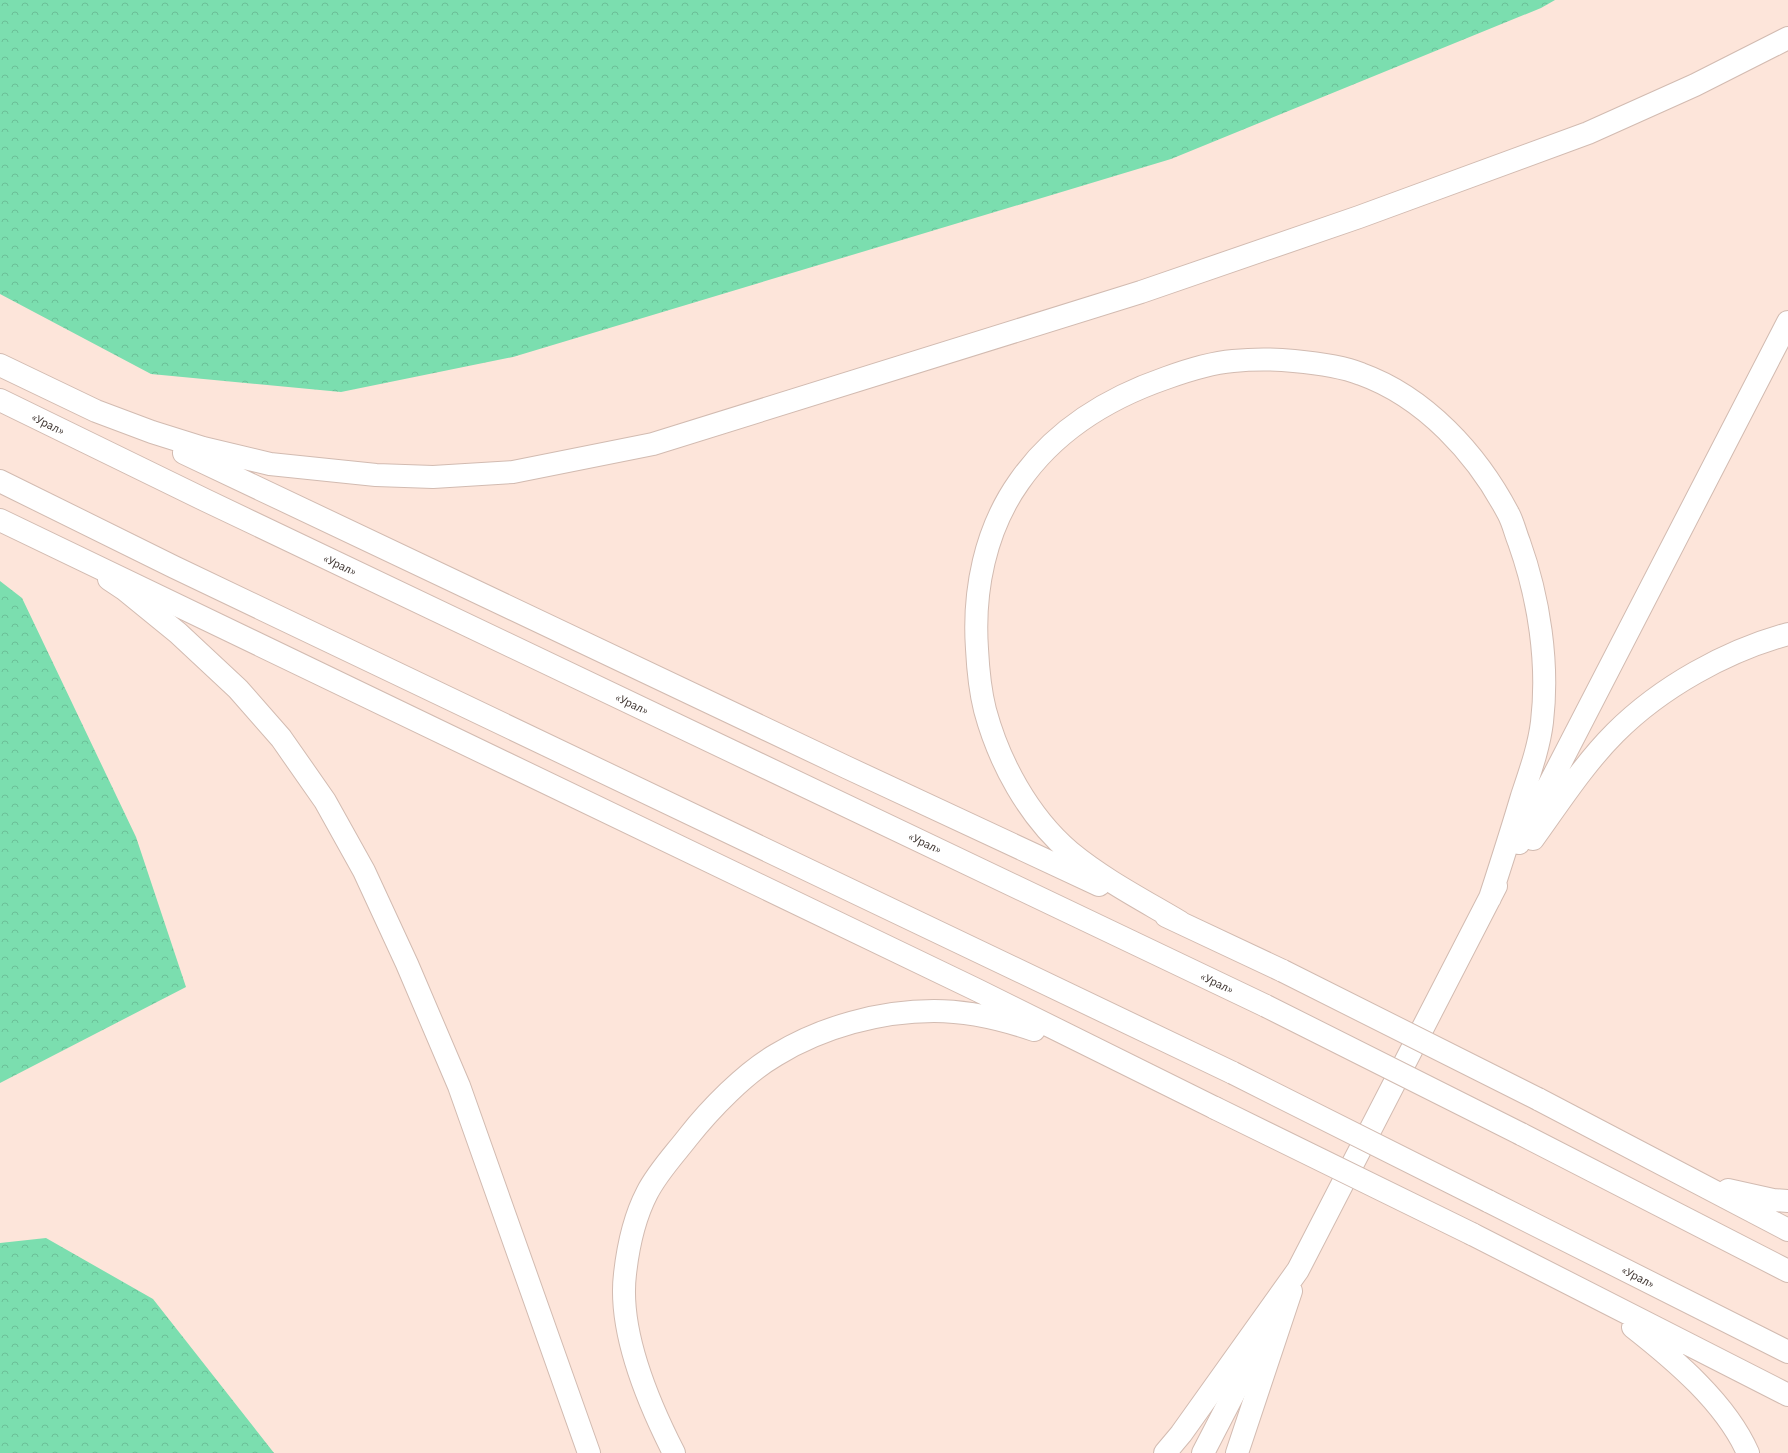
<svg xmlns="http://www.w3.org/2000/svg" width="1788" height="1453" font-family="'Source Sans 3',sans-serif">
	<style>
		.forest { fill: url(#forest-crowns) }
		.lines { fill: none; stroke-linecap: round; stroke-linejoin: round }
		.secondary-casing { stroke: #d2bbb1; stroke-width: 24 }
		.highway-casing { stroke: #d2bbb1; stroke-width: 24 }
		.secondary { stroke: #fff; stroke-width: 22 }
		.highway { stroke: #fff; stroke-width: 22 }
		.highway-bridge-casing { stroke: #d2bbb1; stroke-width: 24; stroke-linecap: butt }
		.highway-bridge { stroke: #fff; stroke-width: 22 }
		.labels { text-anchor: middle; stroke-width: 3; stroke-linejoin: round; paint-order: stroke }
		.street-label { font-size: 12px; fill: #3f3531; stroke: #fff }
	</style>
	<defs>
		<pattern id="forest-crowns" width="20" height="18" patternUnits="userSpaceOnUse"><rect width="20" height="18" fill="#7bdeaf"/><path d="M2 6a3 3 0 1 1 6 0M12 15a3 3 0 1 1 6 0" fill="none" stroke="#6bbf97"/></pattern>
	</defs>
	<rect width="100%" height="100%" fill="#fde5da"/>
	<!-- forest -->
	<path class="forest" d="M0 0H1555L1541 8 1171 159 513 357 341 392 151 374 0 294Z
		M0 581 22 598 136 837 186 987 0 1083Z
		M46 1238 153 1299 274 1453H0V1243Z"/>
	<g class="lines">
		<!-- secondary casing -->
		<g class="secondary-casing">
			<path id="secondary" d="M109 579 124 589 178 633 238 689 281 738 325 801 364 871 407 964 459 1086 589 1453
				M1203 1453 1277 1310"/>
		</g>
		<!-- highway casing -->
		<g class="highway-casing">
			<path id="highway" d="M0 365 96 411 152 432 203 448 270 464 376 475 433 477 513 472 653 444 1141 292 1359 217 1588 133 1695 85 1788 38
				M0 400 205 500 1266 1006
				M184 453 846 767 1099 885
				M0 481 174 567 1233 1073
				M0 520 977 990 1215 1108
				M1533 839C1559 803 1584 764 1615 733 1661 687 1726 651 1788 634
				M1519 843 1788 322
				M1166 916 1283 971
				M1180 922C1143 900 1104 880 1070 852 1028 816 999 762 985 710 980 690 978 669 977 649 973 591 985 530 1019 482 1055 430 1108 398 1166 378 1188 370 1210 363 1233 361 1253 359 1274 359 1294 361 1316 363 1341 366 1361 374 1425 397 1477 454 1508 513 1513 522 1515 532 1519 542 1539 598 1549 663 1542 722 1539 747 1530 772 1522 796 1512 830 1501 864 1490 898
				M1538 1099 1788 1230
				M1521 1134 1788 1271
				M1728 1190 1773 1200 1788 1201
				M1488 1201 1788 1352
				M1472 1234 1788 1395
				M1633 1327C1675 1360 1726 1403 1748 1453
				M674 1453C649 1404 618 1331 625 1274 628 1247 634 1218 647 1193 657 1173 674 1155 688 1137 710 1109 745 1073 776 1055 822 1027 880 1011 934 1011 967 1011 1002 1019 1034 1030
				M1165 1453 1181 1434 1298 1270 1496 886
				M1237 1453 1291 1291"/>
		</g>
		<!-- secondary -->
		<use href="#secondary" class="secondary"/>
		<!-- highway -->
		<use href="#highway" class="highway"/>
		<!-- highway-bridge casing -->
		<g class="highway-bridge-casing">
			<path id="highway-bridge" d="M1283 971 1538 1099
				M1266 1006 1521 1134
				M1233 1073 1488 1201
				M1215 1108 1472 1234"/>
		</g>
		<!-- highway-bridge -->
		<use href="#highway-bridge" class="highway-bridge"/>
	</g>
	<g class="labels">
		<!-- street labels -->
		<g class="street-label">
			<text transform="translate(48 424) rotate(26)" y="4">«Урал»</text>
			<text transform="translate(340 565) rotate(25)" y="4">«Урал»</text>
			<text transform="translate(632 704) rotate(25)" y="4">«Урал»</text>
			<text transform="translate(925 843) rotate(25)" y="4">«Урал»</text>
			<text transform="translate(1217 983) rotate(25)" y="4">«Урал»</text>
			<text transform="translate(1638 1277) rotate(27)" y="4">«Урал»</text>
		</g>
	</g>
</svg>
